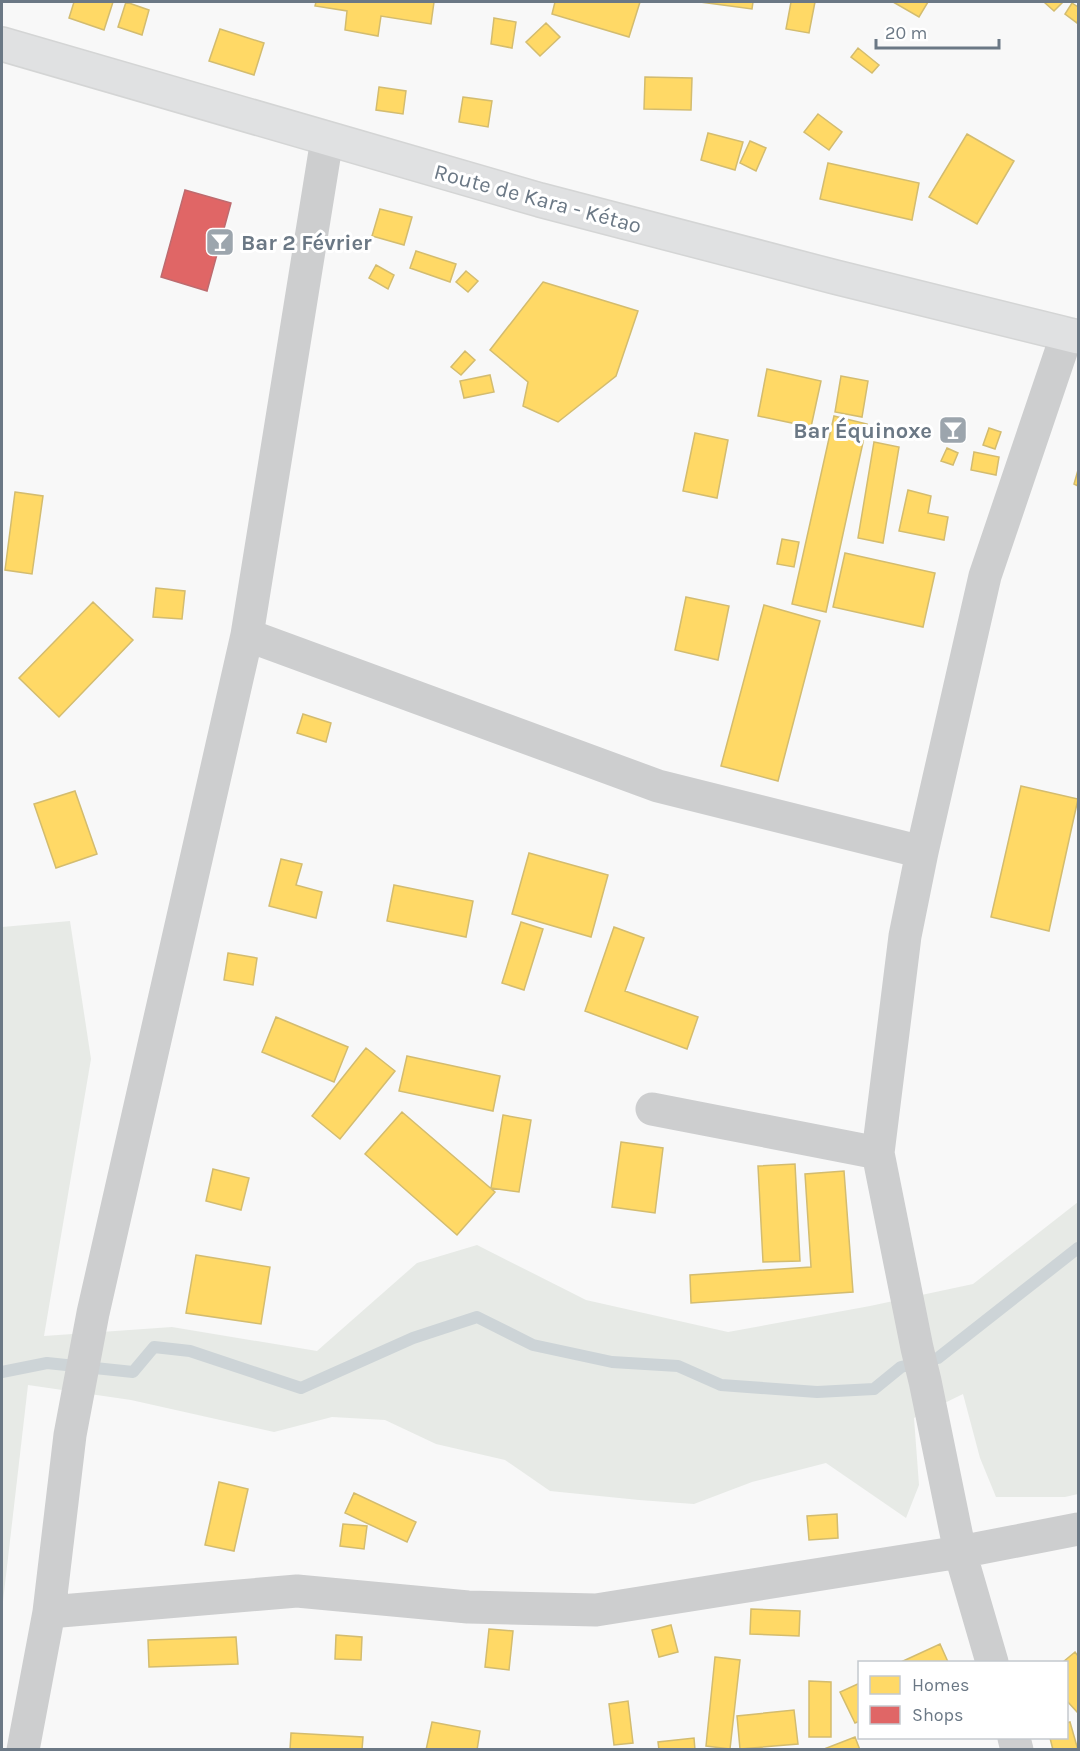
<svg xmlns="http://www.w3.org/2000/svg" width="1080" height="1751" font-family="Karla,sans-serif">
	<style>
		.green { fill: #e7eae6 }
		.homes { fill: #ffd966; stroke: #d3bc6f; stroke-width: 1.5 }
		.shops { fill: #e06666; stroke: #bd6b6f; stroke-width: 1.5 }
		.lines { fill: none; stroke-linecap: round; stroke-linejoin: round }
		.stream { stroke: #cdd4d7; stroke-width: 12 }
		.primary-casing { stroke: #d4d5d5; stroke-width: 36 }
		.street { stroke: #cdcecf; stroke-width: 33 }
		.primary { stroke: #e0e1e2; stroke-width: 33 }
		.labels { text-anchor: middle; stroke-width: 6; stroke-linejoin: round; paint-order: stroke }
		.street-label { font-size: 22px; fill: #6b7885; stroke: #fff }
		.poi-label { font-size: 22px; font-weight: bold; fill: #6b7885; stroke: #fff; text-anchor: start }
	</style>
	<rect width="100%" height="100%" fill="#f8f8f8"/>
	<!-- green -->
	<path class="green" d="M70 921 91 1059 44 1336 172 1327 317 1351 417 1263 477 1245 586 1300 728 1332 870 1306 973 1284 1078 1202V1494L1065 1497H996L980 1458 963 1394 914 1418 919 1485 906 1518 826 1463 752 1482 694 1504 639 1500 550 1491 505 1460 436 1444 385 1420 332 1417 274 1432 131 1400 28 1385 2 1610V927Z"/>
	<!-- homes -->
	<path class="homes" d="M74 2H113L104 30 69 18Z
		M126 2 149 10 142 35 118 27Z
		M316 2H434L431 24 381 16 378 36 345 30 347 11 315 6Z
		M555 2H640L629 37 552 14Z
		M700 2H753L752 9Z
		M791 2H815L809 33 786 29Z
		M893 2H928L919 17Z
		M1044 2H1063L1054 11Z
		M1072 3 1078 7V20L1077 23 1065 14Z
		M494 18 516 22 512 48 491 44Z
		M546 23 560 37 540 56 526 42Z
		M220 29 264 43 254 75 209 61Z
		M858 48 879 65 872 73 851 57Z
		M645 77 692 78 691 110 644 109Z
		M379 87 406 91 403 114 376 110Z
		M463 97 492 101 488 127 459 122Z
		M818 114 842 132 829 150 804 132Z
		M708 133 743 142 735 170 701 160Z
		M967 134 1014 161 977 224 929 197Z
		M750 141 766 148 756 171 740 163Z
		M828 163 919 183 912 220 820 199Z
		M380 209 412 217 404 245 372 236Z
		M416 251 456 264 450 282 410 268Z
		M376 265 394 275 388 289 369 278Z
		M466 271 478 281 468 292 456 282Z
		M543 282 638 311 616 376 558 422 523 406 528 382 490 350Z
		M465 351 475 360 461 375 451 367Z
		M767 369 821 381 811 427 758 416Z
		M490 375 494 392 464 398 460 381Z
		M841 376 868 381 862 417 835 412Z
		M834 416 867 424 826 612 792 604Z
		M989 428 1001 432 995 449 983 445Z
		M695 433 728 440 717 498 683 491Z
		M874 442 899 447 883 543 858 538Z
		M947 448 958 453 953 465 941 461Z
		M974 452 999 457 996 475 971 470Z
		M1078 470V486L1074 484Z
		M908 490 931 496 928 513 948 517 944 540 899 531Z
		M15 492 43 496 32 574 5 570Z
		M782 539 799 542 794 567 777 564Z
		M845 553 935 573 923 627 833 607Z
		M156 588 185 591 182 619 153 617Z
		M686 597 729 606 718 660 675 650Z
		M93 602 133 640 59 717 19 678Z
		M764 605 820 621 778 781 721 766Z
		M303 714 331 723 326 742 297 733Z
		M1021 786 1078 799 1049 931 991 917Z
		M75 791 97 854 56 868 34 804Z
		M529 853 608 875 591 937 512 914Z
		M281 859 302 864 296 885 322 892 316 918 269 906Z
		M394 885 473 901 466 937 387 921Z
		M521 922 543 929 524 990 502 983Z
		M614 927 644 938 625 991 698 1017 687 1049 585 1011Z
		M228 953 257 958 253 985 224 980Z
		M276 1017 348 1047 334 1082 262 1052Z
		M366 1048 395 1071 340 1139 312 1116Z
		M407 1056 500 1076 493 1111 399 1091Z
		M402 1112 495 1192 457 1235 365 1154Z
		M503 1115 531 1120 519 1192 491 1188Z
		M621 1142 663 1148 655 1213 612 1207Z
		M795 1164 800 1261 763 1262 758 1166Z
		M213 1169 249 1178 241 1210 206 1201Z
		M844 1171 853 1292 691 1303 690 1275 811 1267 805 1174Z
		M196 1255 270 1267 261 1324 186 1313Z
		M219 1482 248 1489 234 1551 205 1545Z
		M354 1493 416 1522 407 1542 345 1513Z
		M837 1514 838 1538 809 1540 807 1516Z
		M343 1524 367 1526 364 1549 340 1546Z
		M751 1609 800 1611 799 1636 750 1634Z
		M671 1625 678 1652 659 1657 652 1630Z
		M489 1629 513 1631 509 1670 485 1667Z
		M336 1635 362 1637 361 1660 335 1659Z
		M236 1637 238 1664 149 1667 148 1640Z
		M940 1644 948 1662H901Z
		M1075 1652 1078 1656V1713L1066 1700V1662H1063Z
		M715 1657 740 1660 730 1749 706 1746Z
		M809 1681 831 1682V1737H809Z
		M860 1683V1721L855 1723 840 1692Z
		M628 1701 633 1743 614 1745 609 1704Z
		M794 1710 798 1744 740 1749 737 1716Z
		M432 1722 480 1731 477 1750H426Z
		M1070 1722 1078 1750H1053L1050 1738H1066V1723Z
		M291 1733 363 1737 362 1750H290Z
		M855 1737 860 1750H824V1749Z
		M694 1738 695 1750H659L658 1742Z"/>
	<!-- shops -->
	<path class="shops" d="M185 190 231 203 207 291 161 277Z"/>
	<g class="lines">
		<!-- stream -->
		<path class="stream" d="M2 1372 47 1363 133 1372 154 1347 190 1351 301 1388 413 1338 477 1317 533 1345 612 1362 678 1366 721 1385 817 1392 874 1389 901 1367 938 1358 1078 1248"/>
		<!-- primary casing -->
		<g class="primary-casing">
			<path id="primary" d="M2 44 540 200 835 277 1078 337"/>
		</g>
		<!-- street -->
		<path class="street" d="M247 635 658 786 922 852
			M652 1109 878 1153
			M49 1612 297 1591 468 1607 596 1610 960 1552 1078 1529
			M992 1662 960 1552 925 1381 917 1348 878 1153 905 936 922 852 985 576 1067 334
			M1014 1738 1017 1750
			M23 1750 49 1612 70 1435 93 1313 247 635 327 139"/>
		<!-- primary -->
		<use href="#primary" class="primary"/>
	</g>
	<!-- icons -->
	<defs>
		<g id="bar-square" transform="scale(1.5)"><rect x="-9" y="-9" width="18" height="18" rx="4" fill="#9ca5ad" stroke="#fff"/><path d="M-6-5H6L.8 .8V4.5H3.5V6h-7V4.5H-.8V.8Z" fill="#fff"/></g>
	</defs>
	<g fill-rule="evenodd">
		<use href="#bar-square" x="220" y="242"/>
		<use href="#bar-square" x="953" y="430"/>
	</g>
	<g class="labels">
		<!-- street labels -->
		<g class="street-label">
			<text transform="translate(538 198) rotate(15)" y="8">Route de Kara - Kétao</text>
		</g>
		<!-- poi labels -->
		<g class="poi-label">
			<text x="241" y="250">Bar 2 Février</text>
			<text x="932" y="438" text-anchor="end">Bar Équinoxe</text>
		</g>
	</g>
	<!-- border -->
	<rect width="1080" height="1751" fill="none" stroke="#6b7885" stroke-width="6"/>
	<!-- legend -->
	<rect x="858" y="1661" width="210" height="78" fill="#ffffff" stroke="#c4c9ce" stroke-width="1.5"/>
	<rect x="870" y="1676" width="30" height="18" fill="#ffd966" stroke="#c4c9ce" stroke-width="1.5"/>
	<text x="912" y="1691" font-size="18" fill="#6b7885">Homes</text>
	<rect x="870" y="1706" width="30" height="18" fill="#e06666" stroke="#c4c9ce" stroke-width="1.5"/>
	<text x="912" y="1721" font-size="18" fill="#6b7885">Shops</text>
	<!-- scale -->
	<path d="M876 39v9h123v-9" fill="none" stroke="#6b7885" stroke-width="3"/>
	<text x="885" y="39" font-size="18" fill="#6b7885" stroke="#ffffff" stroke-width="4.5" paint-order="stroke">20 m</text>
</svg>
